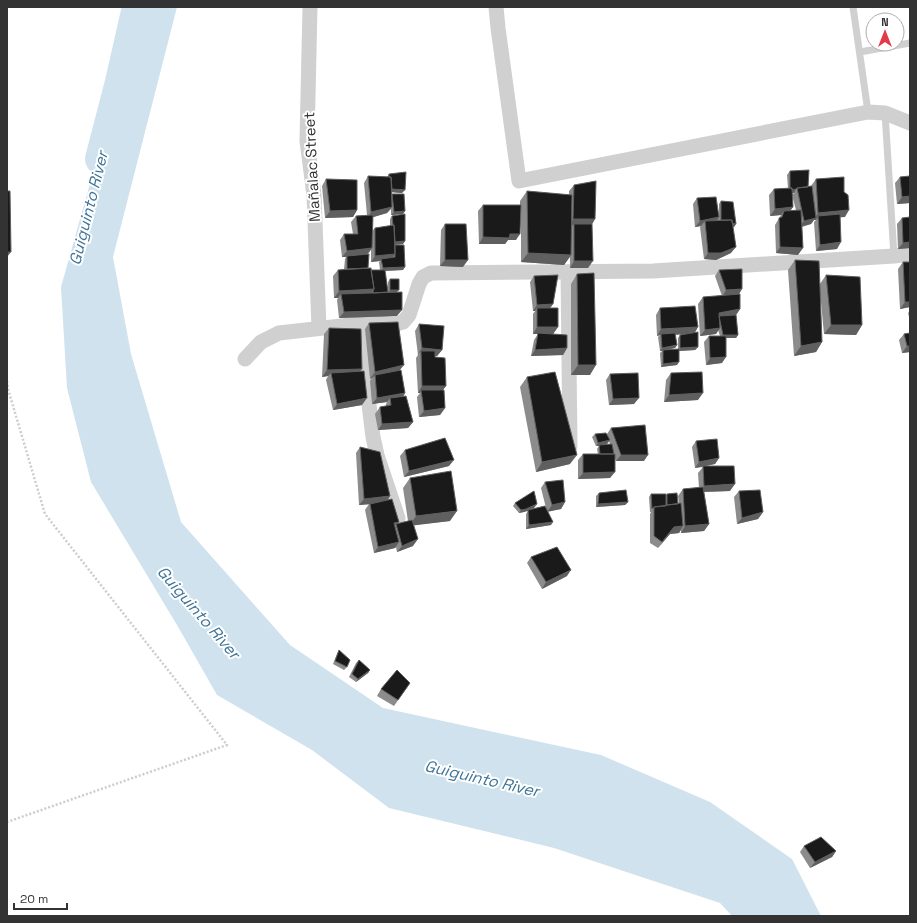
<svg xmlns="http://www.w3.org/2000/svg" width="917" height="923" font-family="'Space Grotesk',sans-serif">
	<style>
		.water { fill: #cfe2ee }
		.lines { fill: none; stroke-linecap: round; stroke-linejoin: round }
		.river { stroke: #cfe2ee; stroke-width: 32 }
		.path { stroke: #cdcdcd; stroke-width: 2.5; stroke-dasharray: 2 2; stroke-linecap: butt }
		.lane { stroke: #d0d0d0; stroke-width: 7 }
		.street { stroke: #d0d0d0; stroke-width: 15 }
		.wall { fill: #8c8c8c; fill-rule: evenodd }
		.shaded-wall { fill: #5f5f5f }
		.building { fill: #1a1a1a; stroke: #5f5f5f }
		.labels { text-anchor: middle; stroke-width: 4; stroke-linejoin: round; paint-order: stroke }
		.street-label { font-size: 15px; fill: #333; stroke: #fff }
		.water-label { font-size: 16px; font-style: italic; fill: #3f7597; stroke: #fff }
	</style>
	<rect width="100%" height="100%" fill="#fff"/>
	<!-- water -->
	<path class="water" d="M148 7H177L113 257 131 354 181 522 290 645 383 708 601 755 710 802 792 859 821 916H732L720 903 554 848 389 808 312 750 217 695 177 625 91 482 67 388 61 287 91 180Z"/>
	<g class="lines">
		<!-- river -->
		<path class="river" d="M101 159 121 82 138 7"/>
		<!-- path -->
		<path class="path" d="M7 381 8 389 45 514 227 745 7 822"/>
		<!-- lane -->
		<path class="lane" d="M853 7 868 112
			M860 52 910 43
			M885 113 894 256"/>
		<!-- street -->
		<path class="street" d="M310 7 307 141 314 195 319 328
			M496 7 498 28 519 181 868 112 885 113 910 123
			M568 272 570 447
			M359 324 373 437 377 455 398 518
			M245 359 261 342 279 333 359 324H396L403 322 409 315 419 284 423 277 431 273 653 271 894 256 910 254"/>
	</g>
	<!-- wall -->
	<path class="wall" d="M790 171 808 187 811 186 816 179 844 192 845 217H840L837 249 816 251 814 222 816 220H814L811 224 802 227 798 255 776 253 775 225 781 215 770 216 769 195 774 189 788 188 787 175ZM792 193H794L792 195 796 210 790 211 793 207Z
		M389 174 402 193 391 192V194L405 211 403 214 391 215V209L387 213 373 217 372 231 375 228 390 226V219L392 216 405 241 403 244 395 245 403 270 385 271 388 292V282L390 279 397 292V316L339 318 337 300 338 298H334L333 276 338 270 344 269 345 259 346 257H342L340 240 344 234H353L351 222 356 216 367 215 364 183 368 176 387 177ZM371 250V262L380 261 379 262 380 270 371 271 368 268V254Z
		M910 176V203L897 204 895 183 900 177Z
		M326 179 357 210 353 217 325 218 322 186Z
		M574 185 595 219 592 224 588 268H570V257L564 265 521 262V211L516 240H508L505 244H479L478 211 483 205H520V201L527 191 569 195V191Z
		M697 198 719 215V204L721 201 736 224 734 227H733L731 253 716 260 704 259 700 227 701 226 695 227 693 204Z
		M902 218 910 248 898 249 897 224Z
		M445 224 463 267 440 266 441 230Z
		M795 260 820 284 826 275 862 325 856 335 824 334 820 292 822 342 816 352 794 356 788 270Z
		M903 262 910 307 900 309 898 269Z
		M719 270 739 294 740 309 736 315 738 335 736 338H726L722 363 706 365 704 342 709 336H720L718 330 716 334 700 336 698 304 703 297 722 296 715 276Z
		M577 274 590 375H571V284Z
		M534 276 553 304 550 308 558 327 553 334 567 348 563 355 531 356 534 340 538 334H533V314L535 311H533L530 282Z
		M660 308 698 327 695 332 698 347 695 350 679 351 677 365 661 367 660 353 662 351H660L658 337 660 335 657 336 656 315ZM682 334 680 335 678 338V349L667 350 675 348 677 345 675 335Z
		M910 311V320L908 313Z
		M369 323 400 370 405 393 403 397 413 422 408 428 378 430 375 414 380 407 386 406V404L387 402 372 404 370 381 372 378 370 379 365 329Z
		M419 324 442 350 437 356H435L446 386 443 390 445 408 440 415 419 417 417 397 420 393H418L416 358 418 355 415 331Z
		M329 328 360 371 362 405 333 410 326 380 328 376 322 377 324 334Z
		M910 333V352L902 353 899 340 904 334Z
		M671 373 698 400 664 402 666 380Z
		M610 374 634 404 609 405 606 380Z
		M527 377 570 464 536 472 520 387Z
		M611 428 644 461H616L615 459 610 478 578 479V460L583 454H598L597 449 599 446H596L592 437 595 434H607ZM609 441 610 444 600 445 607 444Z
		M696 441 719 458 715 464 705 466 730 491 704 492 709 524 704 531 681 533V530L679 533 670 534 658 548 650 543V514L651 512H650L649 497 651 494 666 495 667 494 679 504 678 496 683 489 699 488 698 473 703 467 695 468 692 447Z
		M360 447 388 500 399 522 397 524 408 521 403 488 410 478 450 521 413 525V546L397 552 396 547 395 548 374 553 365 510 369 504 359 505 356 453Z
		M405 450 449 466 404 477 400 456Z
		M545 482 565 502 561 509 548 511 551 525 526 529V514L528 511 524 512 519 513 513 506 515 503 534 508 529 510 546 508 541 488Z
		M739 491 763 512 758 519 737 524 734 497Z
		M599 493 628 502 625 505 596 507V496Z
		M531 557 567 576 542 589 527 563Z
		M339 650 347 667 344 670 333 664 337 654Z
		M359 660 370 670 368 673 356 682 349 677 356 663Z
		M410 683 394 706 377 696 381 689Z
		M804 846 836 851 832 857 810 868 800 852Z"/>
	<!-- shaded-wall -->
	<path class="shaded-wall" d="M392 189 405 190 402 193 389 192Z
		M796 189 794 193H788L790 190Z
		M910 196V203L897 204 902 197Z
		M392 207 387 213 367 219 371 212Z
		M793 207 788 214 784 211 781 215 770 216 775 209Z
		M357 210 353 217 325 218 330 211Z
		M849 210 845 217 819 219 818 216 816 220H814L811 224 799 227 804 221 815 218 818 213Z
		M405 211 403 214 391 215 394 212Z
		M719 217 715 224 705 221 701 226 695 227 700 221Z
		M573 219H595L591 226 574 224 572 226H569Z
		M721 221 736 224 734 227 719 224Z
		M510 234H520L516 240H508L505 244H479L483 237Z
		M405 241 403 244 391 245 393 242Z
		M841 242 837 249 816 251 820 245Z
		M910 242V248L898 249 903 243Z
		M736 247 731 253 716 260 704 259 708 253Z
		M780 247 803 248 798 255 776 253Z
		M372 248 367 254 347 256 346 257H342L347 251Z
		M7 252H11L7 257Z
		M528 253 571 255 564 265 521 262Z
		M395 254 391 260 381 259 380 261 371 262 375 256Z
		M445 260H468L463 267 440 266Z
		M574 261H593L588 268H570Z
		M405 267 403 270 381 271 383 268Z
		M374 289 369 296 341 294 338 298H334L339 291Z
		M742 289 738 296 722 297 726 290Z
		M390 290H399L396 293 388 294Z
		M905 302H910V307L900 309Z
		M553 304 548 311 537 308 535 311H533L537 305Z
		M740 309 736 315 719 318V313Z
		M402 310 397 316 339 318 344 312Z
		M831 325H862L856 335 824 334Z
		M537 327H558L553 334H533Z
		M698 327 694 334 661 335V334L660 335 657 336 661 329Z
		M720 328 716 334 700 336 705 330Z
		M723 335H738L736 338H720Z
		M822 342 816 352 794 356 801 346Z
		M677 345 675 348 660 351 662 348Z
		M907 346H910V352L902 353Z
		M698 347 695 350 678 351 680 348Z
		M422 348 442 350 437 356 421 355V351L417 355Z
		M567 348 563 355 531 356 535 350Z
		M726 357 722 363 706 365 710 358Z
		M679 362 677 365 661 367 663 364Z
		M404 365 399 371 375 375 372 378 370 379 375 372Z
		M578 365H596L590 375H571Z
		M362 369 357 375 331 373 328 376 322 377 327 370Z
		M422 386H446L441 392 421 390 420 393H418Z
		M405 393 401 400 390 398 387 402 372 404 377 398Z
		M703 393 698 400 664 402 669 395Z
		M367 398 362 405 333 410 337 404Z
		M639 398 634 404 609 405 613 399Z
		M445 408 440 415 419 417 424 411Z
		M413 422 408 428 378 430 382 424Z
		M610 440 607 444 596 446 598 443Z
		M577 455 570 464 536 472 542 462Z
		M621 455H648L644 461H616Z
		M719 458 715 464 695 468 699 462Z
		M454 460 449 466 404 477 409 471Z
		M615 472 610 478 578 479 583 473Z
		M735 484 730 491 700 492 704 486Z
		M390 496 386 503 359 505 364 499Z
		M565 502 561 509 547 512 552 505Z
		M628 502 625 505 596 507 598 504Z
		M537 504 534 508 524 512 519 513 521 510Z
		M457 511 450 521 409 526 416 516Z
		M763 512 758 519 737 524 742 518Z
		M399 522 396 526V524L393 529 394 523Z
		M553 522 551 525 526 529 529 525Z
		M709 524 704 531 681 533 685 526Z
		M683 526 679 533 670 534 658 548 674 527Z
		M418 539 413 546 397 552 402 546Z
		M399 542 395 548 374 553 378 547Z
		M571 570 567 576 542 589 546 582Z
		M370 670 368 673 356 682 358 679Z
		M836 851 832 857 810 868 815 862Z"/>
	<!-- building -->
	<path class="building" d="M809 170 808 187 797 188 796 189 792 190V188H790V171Z
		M406 172 405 190 392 189 391 177H389V174Z
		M368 176 391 177 392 207 371 212Z
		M910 176V196L902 197 900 177Z
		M844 177V192L848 195 849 210 818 213 816 179Z
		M326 179 357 180V210L330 211Z
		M596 181 595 219H573L574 185Z
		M812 186 816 218 804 221 797 188Z
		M792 188 793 207 775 209 774 189Z
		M7 191H10L11 252H7Z
		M527 191 572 195 571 255 528 253Z
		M392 194H404L405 211 394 212Z
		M716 197 719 217 700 221 697 198Z
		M721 201 733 202 736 224 732 223V220H721Z
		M483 205H521L520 234H510L509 238 483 237Z
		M801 210 803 248 780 247 779 218 782 217 784 211Z
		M405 214V241L395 242 394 225H393L392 216Z
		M840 214 841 242 820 245 818 216Z
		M373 215 372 248 347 251 344 234H358L356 216Z
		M910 217V242L903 243 902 218Z
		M732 220 736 247 721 253H708L705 221Z
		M445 224H466L468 260H445Z
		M574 224H592L593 261H574Z
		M394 225 395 254 375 256V228Z
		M395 245H404L405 267 383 268 381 259 395 257Z
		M369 254 368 268 347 269V256Z
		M795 260 819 261 822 342 801 346Z
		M903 262H910V302H905Z
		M371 268 374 289 339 291 338 270Z
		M742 269V289L726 290 719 270Z
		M371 270H385L388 292 373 293V291L374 289Z
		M594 273 596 365H578L577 274Z
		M558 275 553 304 537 305 534 276Z
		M826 275 860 277 862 325H831Z
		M390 279H399V290H390Z
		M402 292V310L344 312 341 294Z
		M740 294V309L719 313 720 328 705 330 703 297Z
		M695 306 698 327 661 329 660 308Z
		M537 308H558V327H537Z
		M736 315 738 335H723L719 316Z
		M398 322 404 365 375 372 369 323Z
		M419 324 444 326 442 350 422 348Z
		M329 328 361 329 362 369 327 370Z
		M698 332V347L680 348V335Z
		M538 333 567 335V348L535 350Z
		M675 333 677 345 662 348 661 334Z
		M910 333V346H907L904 334Z
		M709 336H726V357L710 358Z
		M679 349V362L663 364V350Z
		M421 351H435V357L445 358 446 386H422Z
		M401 370 405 393 377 398 375 375Z
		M364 371 367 398 337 404 331 373Z
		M555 372 577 455 542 462 527 377Z
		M702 372 703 393 669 395 671 373Z
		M638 373 639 398 613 399 610 374Z
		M421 390H444L445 408 424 411Z
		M406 396 413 422 382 424 380 407 391 405 390 398Z
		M645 425 648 455H621L611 428Z
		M606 433 610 440 598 443 595 434Z
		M445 438 454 460 409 471 405 450Z
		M717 439 719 458 699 462 696 441Z
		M612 444 614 454H600L599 445Z
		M360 447 380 452 390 496 364 499Z
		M583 454H615V472L583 473Z
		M703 466H734L735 484 704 486Z
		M451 471 457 511 416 516 410 478Z
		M563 480 565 502 552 505 545 482Z
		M703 487 709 524 685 526 683 489Z
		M626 490 628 502 598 504 599 493Z
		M760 490 763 512 742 518 739 491Z
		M534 491 537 504 526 509 521 510 515 503Z
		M677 493 678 504 667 505V494Z
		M651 494H666V506L654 507 652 509Z
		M392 499 399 522 394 523 399 542 378 547 370 504Z
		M681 503 683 526 674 527 662 542 654 536V507Z
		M545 506 553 522 529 525 528 510Z
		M412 520 418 539 402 546 396 524Z
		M557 547 571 570 546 582 531 557Z
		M339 650 350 660 347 667 335 661Z
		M359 660 370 670 358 679 352 674Z
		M397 670 410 683 398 700 381 689Z
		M821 837 836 851 815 862 804 846Z"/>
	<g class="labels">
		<!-- street labels -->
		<g class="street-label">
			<text transform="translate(312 167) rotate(-93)" y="5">Mañalac Street</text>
		</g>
		<!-- water labels -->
		<g class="water-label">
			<text transform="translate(88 208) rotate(-76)" y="6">Guiguinto River</text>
			<text transform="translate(199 612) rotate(49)" y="6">Guiguinto River</text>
			<text transform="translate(482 778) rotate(13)" y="6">Guiguinto River</text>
		</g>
	</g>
	<!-- border -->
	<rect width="917" height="923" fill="none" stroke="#333333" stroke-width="16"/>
	<!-- north arrow -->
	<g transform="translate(885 32)"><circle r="19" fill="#ffffff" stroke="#adadad"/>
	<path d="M0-3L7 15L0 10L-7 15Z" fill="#e63946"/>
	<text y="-6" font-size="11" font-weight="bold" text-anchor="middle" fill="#333333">N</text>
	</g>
	<!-- scale -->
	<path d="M14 903v6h53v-6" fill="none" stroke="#333333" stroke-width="2"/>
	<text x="20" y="903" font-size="12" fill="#333333" stroke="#ffffff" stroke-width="3" paint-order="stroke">20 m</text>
</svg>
